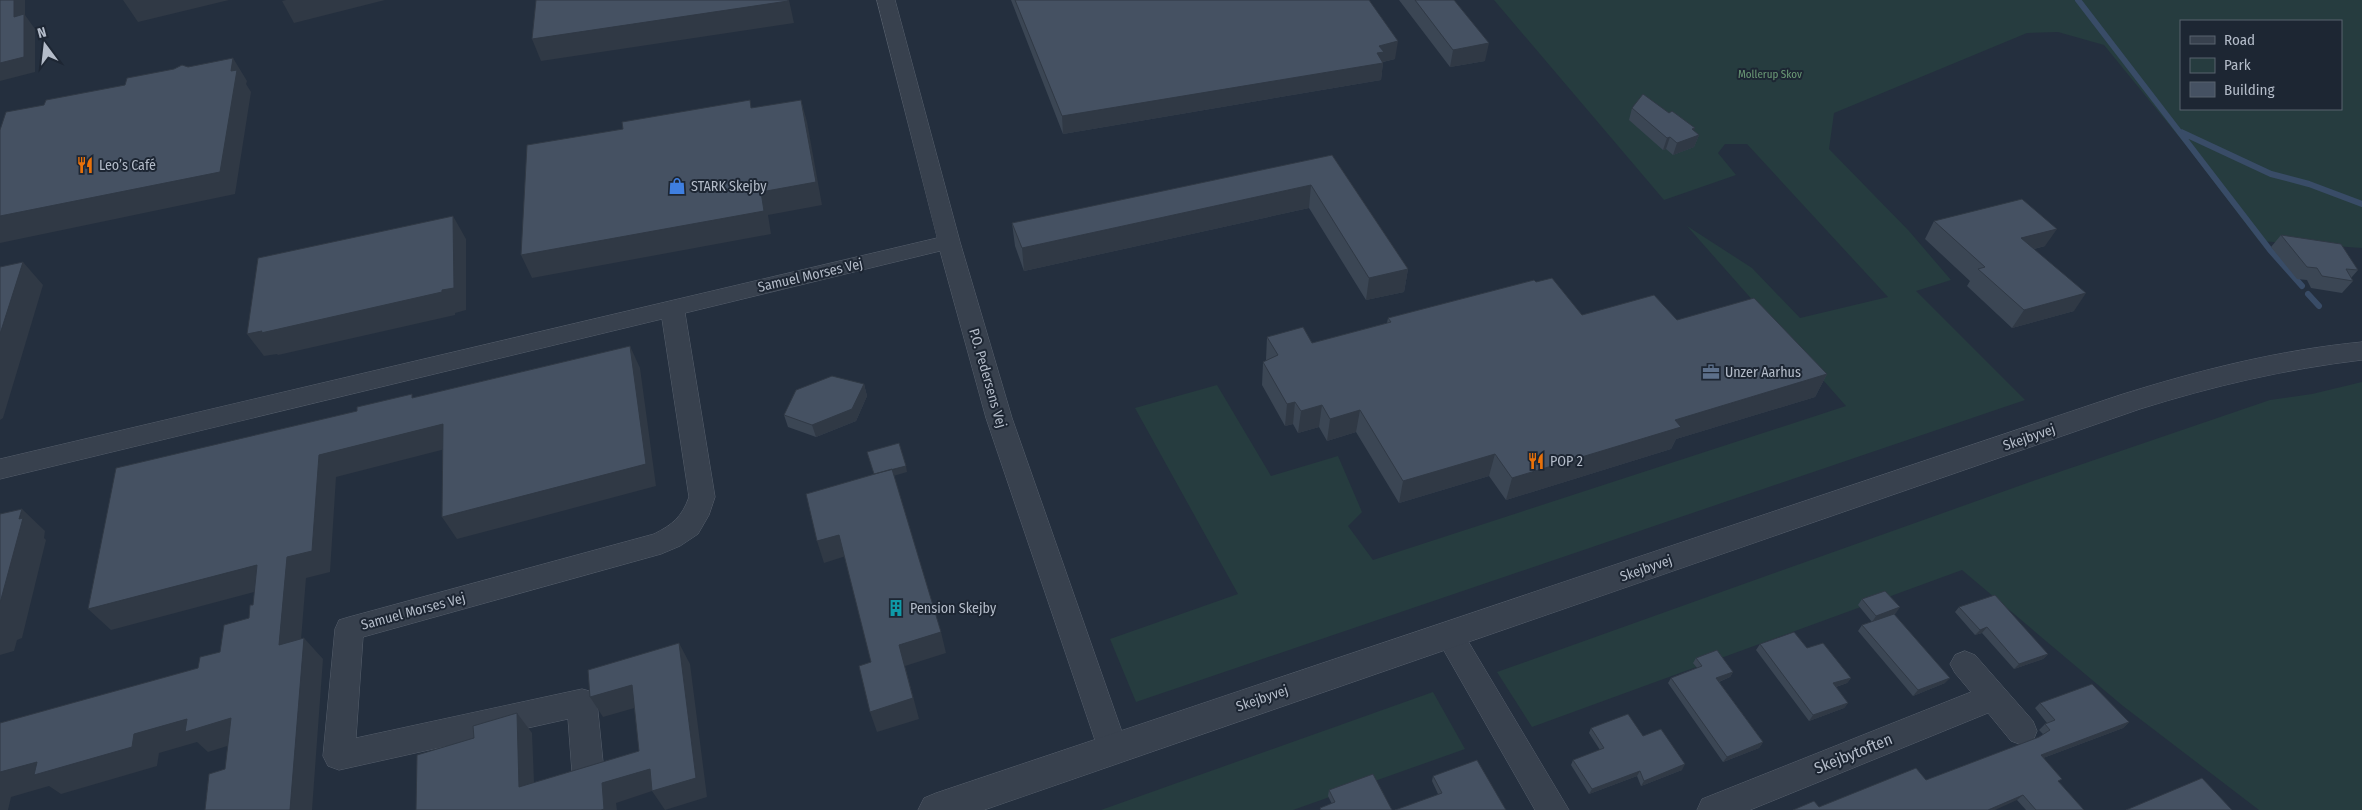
<svg xmlns="http://www.w3.org/2000/svg" width="2362" height="810" font-family="'Fira Sans Condensed',sans-serif">
	<style>
		.green { fill: #263c3f; fill-rule: evenodd }
		.lines { fill: none; stroke-linecap: round; stroke-linejoin: round }
		.stream { stroke: #394c67; stroke-width: 6 }
		.minor-casing { stroke: #565f6c; stroke-width: 1 }
		.tertiary-casing { stroke: #565f6c; stroke-width: 1 }
		.minor { fill: #38414e; fill-rule: evenodd }
		.tertiary { fill: #38414e; fill-rule: evenodd }
		.wall { fill: #3b4654 }
		.shaded-wall { fill: #303945 }
		.building { fill: #455162; stroke: #303945 }
		.labels { text-anchor: middle; stroke-width: 4; stroke-linejoin: round; paint-order: stroke }
		.far-park-label { font-size: 11px; fill: #6b9a76; stroke: #1d2633 }
		.poi-label { font-size: 14px; fill: #b4bcc9; stroke: #1d2633; text-anchor: start }
		.street-label { font-size: 14px; fill: #b4bcc9; stroke: #1d2633 }
		.near-street-label { font-size: 16px; fill: #b4bcc9; stroke: #1d2633 }
	</style>
	<rect width="100%" height="100%" fill="#242f3e"/>
	<!-- green -->
	<path class="green" d="M1494 0H2362V248L2259 241 2189 149 2104 45 2058 32 2027 33 1834 113 1829 149 1909 231 1951 280 1916 291 2025 400 1136 702 1110 639 1238 594 1135 408 1217 385 1271 476 1338 456 1362 512 1348 526 1373 560 1846 406 1687 226 1752 268 1800 318 1888 297 1747 144H1725L1718 153 1736 175 1664 200ZM2181 21H2341V109H2181Z
		M2362 382V810H2259L2123 706 1962 570 1532 727 1497 672 2030 482 2270 400 2312 394Z
		M1433 692 1465 749 1293 810H1101Z"/>
	<g class="lines">
		<!-- stream -->
		<path class="stream" d="M2078 0 2270 250 2302 286
			M2181 132 2271 174 2309 184 2362 204
			M2308 294 2319 306"/>
		<!-- minor casing -->
		<g class="minor-casing">
			<path id="minor" d="M877 0H895L960 242 1012 418 1128 749 1124 759 1113 763 1102 759 1098 749 986 418 940 251 685 313 715 497 709 515 698 534 680 546 661 554 363 637 356 738 582 689 593 692 597 702 604 772 599 782 588 787 577 782 572 772 568 719 339 770 328 766 323 756 335 629 339 620 349 617 654 534C672 525 682 517 689 497L662 319 0 479V459L937 238Z
				M1449 623 1459 626 1569 810H1535L1435 635 1439 626Z
				M1965 651 1975 655 2033 721 2037 731 2033 741 2022 745 2011 741 1988 713 1750 810H1697L1702 799 1971 692 1955 673 1950 664 1955 655Z"/>
		</g>
		<!-- tertiary casing -->
		<g class="tertiary-casing">
			<path id="tertiary" d="M2362 342V360C2286 369 2213 386 2140 409L984 810H918L924 798 936 793 2120 395C2200 370 2279 350 2362 342Z"/>
		</g>
		<!-- minor -->
		<use href="#minor" class="minor"/>
		<!-- tertiary -->
		<use href="#tertiary" class="tertiary"/>
	</g>
	<!-- wall -->
	<path class="wall" d="M1011 0H1369L1395 59 1383 62 1381 80 1063 134Z
		M1399 0H1454L1485 61 1450 67Z
		M1632 108 1694 131 1699 135 1694 147 1673 155 1666 149 1663 150 1629 120Z
		M1332 155 1408 269 1404 292 1366 300 1309 208 1024 271 1015 246 1012 223Z
		M1934 221 2045 246 2034 249 2074 311 2012 328 1967 286 1970 281 1925 239Z
		M2281 235 2358 270 2351 278 2353 281 2342 293 2311 288 2307 280 2297 279 2271 247Z
		M1536 282 1582 315 1677 320 1827 374 1815 397 1676 439 1671 449 1506 500 1489 476 1399 503 1356 432 1327 441 1319 427 1298 433 1293 424 1285 426 1262 385 1263 362 1266 361V359L1267 337 1312 343 1387 323 1388 318Z
		M864 384 867 396 856 421 816 437 788 427 784 415Z
		M1862 599 1896 613 1894 614 1945 683 1913 696 1858 631 1862 625 1872 622 1858 605Z
		M1959 607 2048 654 2043 659 2014 669 1982 633 1975 635 1955 612Z
		M1760 644 1851 678 1847 683 1836 687 1848 703 1844 708 1809 721 1756 650Z
		M1696 658 1733 672 1730 677 1719 682 1763 742 1759 748 1723 762 1668 683 1671 678 1697 668 1693 663Z
		M2040 703 2129 722 2123 728 2043 758 2059 782 2084 810H2026L2017 800 1819 807 1926 780 2039 737 2044 735 2039 730 2045 724 2047 723 2035 708Z
		M1591 728 1643 736 1682 770 1641 786 1637 776 1589 794 1571 765 1573 760 1600 750 1589 733Z
		M1433 776 1506 810 1438 794 1432 781Z
		M1329 790 1392 810H1320V808L1332 804 1328 796Z"/>
	<!-- shaded-wall -->
	<path class="shaded-wall" d="M14 0H25V15L35 29V72L0 81V63L14 17Z
		M123 0H229L138 22Z
		M286 0H385L294 23 282 1Z
		M788 0H789L794 23 541 61 532 39Z
		M1398 41 1395 59 1382 62 1383 63 1381 80 1063 134 1062 116 1379 46Z
		M1489 43 1485 61 1450 67 1453 50Z
		M233 58 247 81 246 84 251 92 235 194 0 243V216L231 71Z
		M801 100 807 122 822 205 768 215 771 234 532 278 521 255 761 192Z
		M1695 128 1691 137 1699 135 1694 147 1673 155 1677 143 1692 129Z
		M1670 137 1666 149 1663 150 1667 138Z
		M1311 185 1309 208 1024 271 1022 248Z
		M453 216 466 239V310L455 313V315L278 355 277 354 264 356 247 334 442 290Z
		M2057 229 2045 246 2010 255 2021 238Z
		M23 262 43 285 3 418 0 420V334Z
		M1408 269 1404 292 1366 300 1369 278Z
		M2086 293 2074 311 2012 328 2024 310Z
		M630 346 640 368 656 486 457 539 442 517Z
		M1827 374 1815 397 1676 439 1671 449 1506 500 1512 478 1675 420Z
		M864 384 867 396 856 421 816 437 812 425Z
		M1295 402 1293 424 1285 426 1287 404Z
		M1322 405 1319 427 1298 433 1301 411Z
		M1360 410 1356 432 1327 441 1330 419Z
		M443 424 457 446 336 477 330 572 306 578 299 665 279 645 287 557 319 455Z
		M1495 454 1489 476 1399 503 1403 481Z
		M906 466 907 472 876 481 874 475Z
		M22 509 45 531 44 538 46 540 22 638 17 640 14 651 0 655V603Z
		M839 535 846 556 824 563 817 541Z
		M257 565 277 586 111 630 88 609Z
		M1900 607 1896 613 1872 622 1876 616Z
		M1987 627 1982 633 1975 635 1980 630Z
		M941 632 946 653 905 666 919 719 877 732 870 712 899 645Z
		M304 638 323 659 312 810H290Z
		M679 643 690 664 707 797 665 810 652 791 616 803 617 810H601L602 783 650 769Z
		M2048 654 2043 659 2014 669 2019 664Z
		M1733 672 1730 677 1713 684 1716 678Z
		M1851 678 1847 683 1829 689 1833 683Z
		M1950 678 1945 683 1913 696 1918 690Z
		M632 685 645 705 603 717 590 697Z
		M1848 703 1844 708 1809 721 1813 715Z
		M517 713 532 733 535 806 519 787Z
		M231 718 253 738 208 752 197 742 159 753 157 766 61 794 49 786 11 797 8 810H0V772L187 719Z
		M2129 722 2123 728 2035 761 2041 755Z
		M1763 742 1759 748 1723 762 1727 757Z
		M1685 764 1682 770 1641 786 1644 781Z
		M1640 771 1637 776 1589 794 1592 789Z
		M2023 795 2017 800 1995 810H1988Z"/>
	<!-- building -->
	<path class="building" d="M0 0H14V17L24 14V57L0 63Z
		M536 0H788V1L532 39Z
		M1015 0H1369L1398 41 1379 46 1384 52 1377 53 1383 63 1062 116Z
		M1415 0H1454L1489 43 1453 50Z
		M233 58 231 71 237 70 220 172 0 216V130L6 112 44 105 46 100 125 85 127 78 174 69 182 65 188 67Z
		M1643 94 1669 113 1672 111 1695 128 1692 129 1699 135 1677 143 1670 137 1667 138 1632 108Z
		M750 100 751 108 801 100 816 182 761 192 764 211 521 255 527 145 623 129 622 122Z
		M1332 155 1408 269 1369 278 1311 185 1022 248 1012 223Z
		M2022 199 2057 229 2021 238 2086 293 2024 310 1978 269 1985 267 1934 221Z
		M453 216 454 288 442 290V292L261 333 262 331 247 334 258 258Z
		M2281 235 2341 244 2358 270 2346 269 2353 281 2322 276 2317 268 2307 267Z
		M23 262 0 334V267Z
		M1552 278 1582 315 1654 295 1677 320 1754 298 1827 374 1675 420 1681 427 1512 478 1495 454 1403 481 1360 410 1330 419 1322 405 1301 411 1295 402 1287 404 1263 362 1278 355 1267 337 1303 327 1312 343 1391 322 1388 318 1534 280 1536 282Z
		M630 346 646 464 442 517 443 424 319 455 312 551 287 557 279 645 304 638 290 810H205L209 774 225 769 231 718 185 732 187 719 134 734 132 747 34 775 37 762 0 772V723L198 668 200 657 220 652 224 625 249 618 250 605H253L257 565 88 609 116 468 357 411V407L412 394V398Z
		M832 376 864 384 852 409 812 425 784 415 796 390Z
		M899 443 906 466 874 474 867 452Z
		M892 469 941 632 899 645 913 698 870 712 859 666 871 662 839 535 817 541 806 494Z
		M22 509 19 519 23 518 0 603V514Z
		M1885 591 1900 607 1876 616 1862 599Z
		M1995 595 2048 654 2019 664 1987 627 1980 630 1959 607Z
		M1894 614 1950 678 1918 690 1862 625Z
		M1794 632 1807 648 1823 643 1851 678 1833 683 1848 703 1813 715 1760 644Z
		M679 643 696 778 652 791 650 769 602 783 604 809 601 810H416L417 755 474 738 473 726 517 713 519 787 639 751 632 685 590 697 588 670Z
		M1717 650 1733 672 1716 678 1763 742 1727 757 1671 678 1702 666 1696 658Z
		M2092 684 2129 722 2041 755 2062 779 2058 781 2084 810H2036L2023 795 1988 810H1793L1814 801 1819 807 1916 768 1926 780 2039 737 2050 730 2045 724 2055 720 2040 703Z
		M1628 714 1643 736 1661 729 1685 764 1644 781 1640 771 1592 789 1573 760 1604 748 1591 728Z
		M1477 760 1506 810H1395L1442 793 1433 776Z
		M1373 774 1392 810H1321L1320 808 1335 802 1329 790Z
		M2202 778 2232 810H2126Z"/>
	<!-- icons -->
	<defs>
		<g id="restaurant-bare" transform="scale(1.35)"><path d="M-5-6h1v4h1v-4h1v4h1v-4h1v5L-1.5 .5V6h-2V.5L-5-1ZM5-6V6H3V1.5H1.5Q1.5-4 5-6Z" fill="#e8710a" stroke="#1d2633" stroke-width="2.5" paint-order="stroke"/></g>
		<g id="shop-bare" transform="scale(1.35)"><path d="M-5-2.5h2.3a2.7 3.5 0 0 1 5.4 0H5L5.5 6h-11ZM-1.5-2.5h3a1.5 2.3 0 0 0-3 0Z" fill="#3f7fe0" stroke="#1d2633" stroke-width="2.5" paint-order="stroke"/></g>
		<g id="office-bare" transform="scale(1.35)"><path d="M-6-3h4V-5.5h4V-3h4V5H-6ZM-1-4.5V-3h2v-1.5ZM-6 0V1H6V0Z" fill="#5c6f8a" stroke="#1d2633" stroke-width="2.5" paint-order="stroke"/></g>
		<g id="building-bare" transform="scale(1.35)"><path d="M-4-6H4V6H1V3H-1V6H-4ZM-2.5-4.3h1.7v1.8h-1.7ZM.8-4.3h1.7v1.8H.8ZM-2.5-1h1.7V.8h-1.7ZM.8-1h1.7V.8H.8Z" fill="#0f9aa8" stroke="#1d2633" stroke-width="2.5" paint-order="stroke"/></g>
	</defs>
	<g fill-rule="evenodd">
		<use href="#restaurant-bare" x="85" y="165"/>
		<use href="#shop-bare" x="677" y="186"/>
		<use href="#office-bare" x="1711" y="372"/>
		<use href="#restaurant-bare" x="1536" y="461"/>
		<use href="#building-bare" x="896" y="608"/>
	</g>
	<g class="labels">
		<!-- far-park labels -->
		<g class="far-park-label">
			<text x="1770" y="78">Mollerup Skov</text>
		</g>
		<!-- poi labels -->
		<g class="poi-label">
			<text x="99" y="170">Leo’s Café</text>
			<text x="691" y="191">STARK Skejby</text>
			<text x="1725" y="377">Unzer Aarhus</text>
			<text x="1550" y="466">POP 2</text>
			<text x="910" y="613">Pension Skejby</text>
		</g>
		<!-- street labels -->
		<g class="street-label">
			<text transform="translate(810 275) rotate(-13)" y="5">Samuel Morses Vej</text>
			<text transform="translate(988 378) rotate(74)" y="5">P.O. Pedersens Vej</text>
			<text transform="translate(2029 437) rotate(-19)" y="5">Skejbyvej</text>
			<text transform="translate(1646 568) rotate(-19)" y="5">Skejbyvej</text>
			<text transform="translate(413 611) rotate(-15)" y="5">Samuel Morses Vej</text>
			<text transform="translate(1262 698) rotate(-19)" y="5">Skejbyvej</text>
		</g>
		<!-- near-street labels -->
		<g class="near-street-label">
			<text transform="translate(1853 753) rotate(-22)" y="6">Skejbytoften</text>
		</g>
	</g>
	<!-- legend -->
	<rect x="2180" y="20" width="162" height="90" fill="#1d2633" stroke="#59626f"/>
	<rect x="2190" y="36" width="25" height="8" fill="#38414e" stroke="#59626f"/>
	<text x="2224" y="45" font-size="15" fill="#b4bcc9">Road</text>
	<rect x="2190" y="58" width="25" height="15" fill="#263c3f" stroke="#59626f"/>
	<text x="2224" y="70" font-size="15" fill="#b4bcc9">Park</text>
	<rect x="2190" y="82" width="25" height="15" fill="#455162" stroke="#59626f"/>
	<text x="2224" y="95" font-size="15" fill="#b4bcc9">Building</text>
	<!-- north arrow -->
	<g transform="translate(45 45) rotate(345)" stroke="#1d2633" stroke-width="4" paint-order="stroke">
	<path d="M0-4L9 19L0 12L-9 19Z" fill="#b4bcc9"/>
	<text y="-8" font-size="14" font-weight="bold" text-anchor="middle" fill="#b4bcc9">N</text>
	</g>
</svg>
